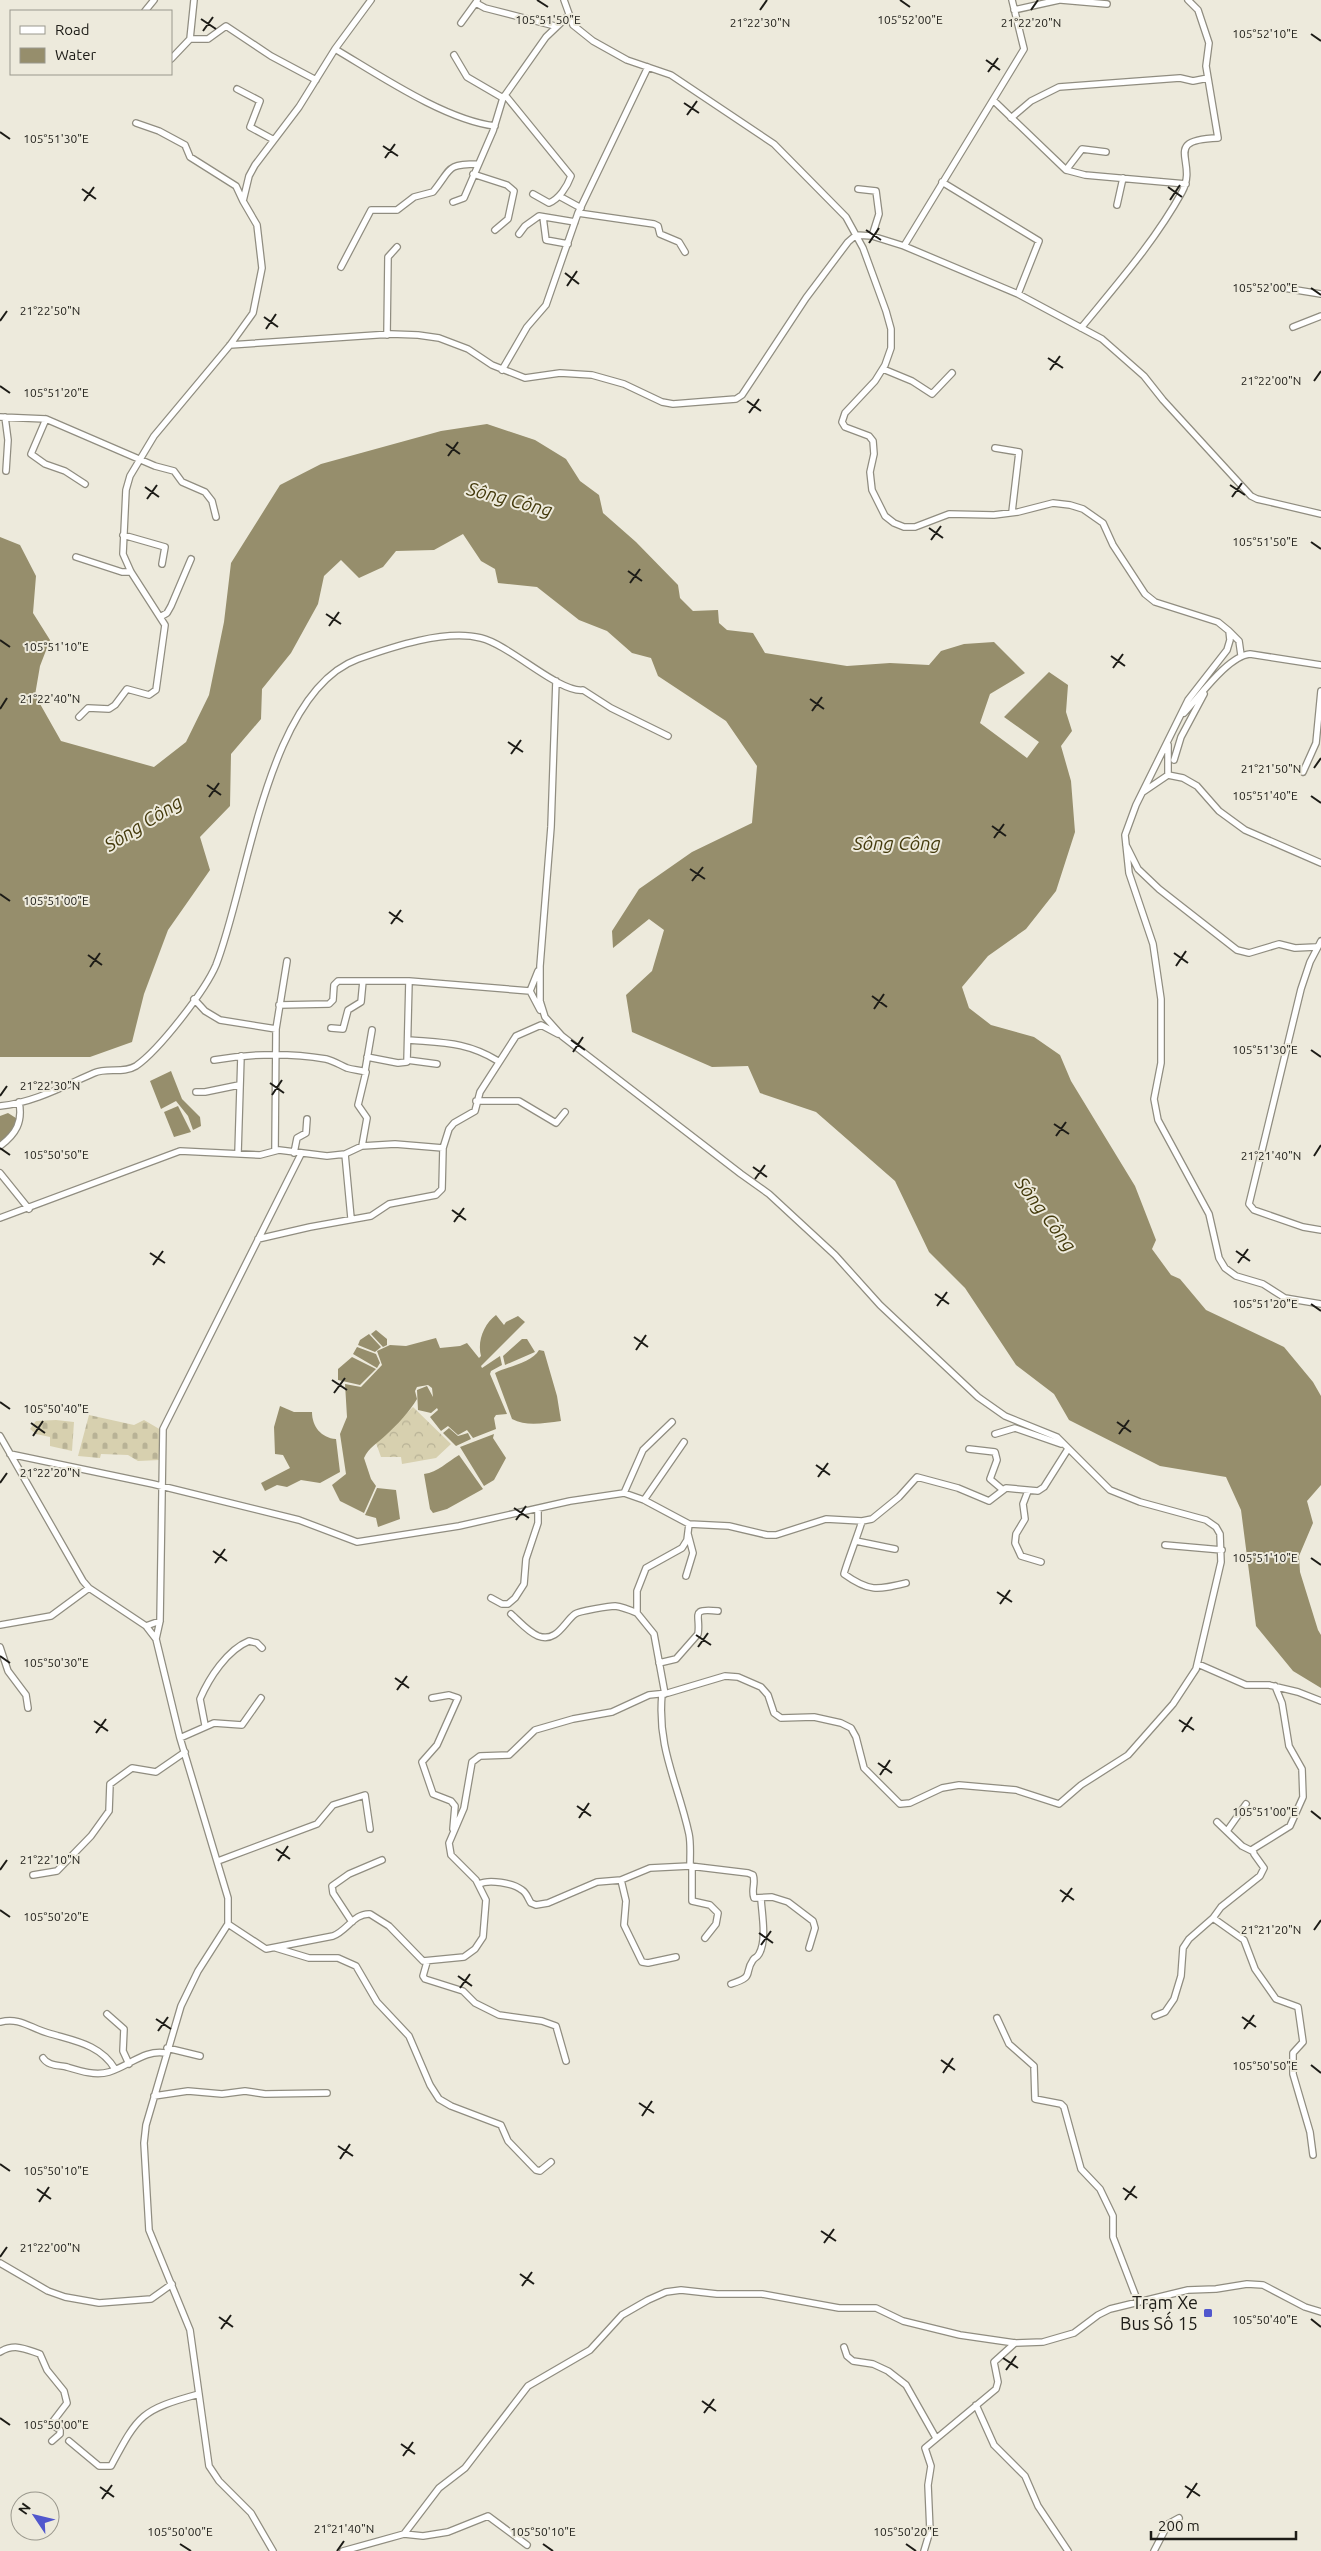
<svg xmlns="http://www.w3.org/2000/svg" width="1321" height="2551" font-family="Ubuntu,sans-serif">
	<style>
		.forest { fill: url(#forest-crowns) }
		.cemetery { fill: url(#cemetery-stones) }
		.water { fill: #968e6c }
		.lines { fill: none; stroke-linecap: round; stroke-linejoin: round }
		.street-casing { stroke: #908d80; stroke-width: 8 }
		.street { stroke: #fff; stroke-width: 5.5 }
		.ticks { fill: none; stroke: #1d1c17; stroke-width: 2 }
		.poi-dot { fill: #5157cd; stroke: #edeadc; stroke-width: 2 }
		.labels { text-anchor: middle; stroke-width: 4; stroke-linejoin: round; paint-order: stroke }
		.poi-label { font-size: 18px; fill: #1d1c17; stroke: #edeadc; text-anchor: end }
		.water-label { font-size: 19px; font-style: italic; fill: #443a0c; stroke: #edeadc }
		.ticks-label { font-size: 12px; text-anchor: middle; fill: #1d1c17; stroke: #edeadc; stroke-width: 4; stroke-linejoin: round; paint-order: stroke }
	</style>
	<defs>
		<pattern id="forest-crowns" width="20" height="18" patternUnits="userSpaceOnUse" patternTransform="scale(1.25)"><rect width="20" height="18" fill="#d7d0af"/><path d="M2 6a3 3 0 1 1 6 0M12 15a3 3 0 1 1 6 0" fill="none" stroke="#b8b296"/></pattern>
		<pattern id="cemetery-stones" width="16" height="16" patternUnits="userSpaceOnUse" patternTransform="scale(1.25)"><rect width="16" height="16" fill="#d7d0af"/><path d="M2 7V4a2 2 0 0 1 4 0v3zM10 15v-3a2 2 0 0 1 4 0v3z" fill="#b8b296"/></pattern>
	</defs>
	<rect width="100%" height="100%" fill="#edeadc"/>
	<!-- forest -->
	<path class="forest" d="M413 1407 451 1444 436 1458 402 1464 401 1457H381L376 1443Z"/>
	<!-- cemetery -->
	<path class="cemetery" d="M89 1415 134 1425 144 1420 161 1430 160 1460 138 1461 128 1455 101 1454 100 1458 78 1456Z
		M56 1420 74 1422 72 1451 50 1446V1437L36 1434 30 1429 36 1421Z"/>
	<!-- water -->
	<path class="water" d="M487 424 535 440 566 459 580 481 599 495 603 513 636 542 678 585 680 598 693 611 718 610 719 623 727 630 753 633 765 653 847 666 890 663 929 665 941 651 964 644 994 642 1025 673 990 694 980 723 1027 758 1039 742 1004 717 1049 672 1068 685 1066 712 1072 731 1061 746 1071 781 1075 832 1056 891 1026 929 988 956 962 987 969 1008 991 1025 1034 1037 1060 1055 1071 1081 1135 1186 1156 1240 1152 1249 1171 1275 1180 1279 1206 1310 1284 1347 1313 1382 1321 1396V1485L1307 1501 1313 1523 1299 1556 1300 1572 1318 1630 1321 1635V1688L1293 1671 1256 1626 1241 1510 1226 1477 1160 1466 1069 1420 1054 1394 1016 1365 965 1288 929 1252 895 1181 816 1112 760 1093 748 1066 712 1067 632 1032 626 995 652 971 664 930 649 919 613 948 612 931 639 889 692 852 752 823 757 766 726 721 658 676 651 658 632 653 607 631 579 620 537 587 498 583 495 569 481 561 463 534 434 550 396 551 383 567 359 578 341 560 324 576 318 604 291 653 262 689 261 719 231 754 230 806 200 837 210 870 168 930 144 994 132 1042 90 1057H0V537L20 545 36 576 33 613 50 640 40 666 35 695 61 741 154 767 186 742 209 695 224 622 231 563 280 485 321 464 441 431Z
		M171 1071 182 1099 200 1117 201 1126 193 1130 188 1116 176 1101 161 1109 150 1081Z
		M178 1106 191 1132 174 1137 164 1112Z
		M8 1113 19 1120 12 1133 0 1143V1116Z
		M496 1315 504 1325 506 1322 518 1316 525 1322 481 1366 482 1368 500 1356 502 1365 491 1371 490 1374 507 1414 496 1415 494 1418 496 1429 473 1438 467 1430 458 1435 448 1426 441 1431 430 1417 438 1410 437 1408 431 1413 418 1410 417 1390 427 1386 433 1397 432 1388 428 1385 417 1387 415 1391 417 1399C410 1411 397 1425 386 1435 377 1444 369 1447 364 1458L371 1479 376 1486 364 1513 340 1501 332 1485 346 1474 340 1434 347 1417 345 1384 361 1387 382 1365 377 1351 390 1345 406 1346 436 1338 440 1348 460 1346 467 1343 479 1358 481 1356C477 1341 484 1324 496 1315Z
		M376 1330 387 1339V1345L383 1347 371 1334Z
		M369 1334 381 1347 375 1352 358 1345 360 1340Z
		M522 1339H527L535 1352 505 1365 503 1356Z
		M357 1347 376 1354 380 1363 377 1368 353 1354Z
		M539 1350 544 1351 557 1396 561 1421C544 1423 527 1427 512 1419L495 1373C508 1366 532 1363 539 1350Z
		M352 1357 376 1369 360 1385 338 1380V1369Z
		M280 1406 294 1412H312C312 1426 321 1438 336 1439L340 1472 320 1483 301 1480 287 1487 277 1485 265 1491 261 1483 290 1468 283 1455 275 1454 274 1427Z
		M449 1428 458 1436 468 1433 471 1439 456 1446 443 1433Z
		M494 1434 493 1438 506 1458 494 1480 484 1486 460 1447Z
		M459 1455 483 1489 447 1509 433 1513 430 1509 424 1474C438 1472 447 1462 459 1455Z
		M377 1488 396 1490 400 1519 378 1527 376 1518 365 1515Z"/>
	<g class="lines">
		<!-- street casing -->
		<g class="street-casing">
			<path id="street" d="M564 0 573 25 593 41 627 60 671 75 774 144 846 217 863 248 886 311 891 329V348L885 365 875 381 845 413 842 422 845 427 869 436 873 441 874 454 870 472 872 490 885 516 894 523 904 527H915L949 514 994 515 1018 512 1053 503 1070 505 1083 509 1103 523 1113 545 1145 594 1155 602 1218 622 1229 631 1230 640 1227 650 1188 700 1136 805 1125 835 1129 873 1153 944 1161 999V1063L1154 1099 1158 1120 1209 1214 1219 1258 1225 1268 1236 1276 1263 1284 1285 1298 1321 1304
				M1061 0 1107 4
				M476 3 485 8 555 26
				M1014 10 1059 0
				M145 11 154 0
				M461 23 477 1
				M190 39H208L226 26 271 56 316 80
				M335 49C379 75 445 120 495 126
				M454 55 467 77 503 98
				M171 59 190 39 194 0
				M237 89 260 101 250 127 274 140
				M505 95 571 176C567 187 559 199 549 203L533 194
				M993 100 1066 170 1085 175 1186 184
				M1011 118 1031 101 1059 87 1180 78 1193 81 1208 78
				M136 123 159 131 185 145 190 157 236 186 243 201
				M1066 170 1082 149 1106 152
				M473 174 507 185 514 191 508 219 495 230
				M942 182 1039 241 1018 294
				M858 189 876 191 879 214 872 236
				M559 196 581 208
				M453 202 464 198 493 131 503 98 546 37 568 16
				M1117 205 1123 178
				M578 213 654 224 658 226 660 234 679 242 685 252
				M543 217 546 240 568 244
				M519 234 525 226 539 216 575 222
				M904 246 1024 49 1012 0
				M341 267 371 210H397L414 197 433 192C452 169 445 164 478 164
				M1284 288 1321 294
				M1293 327 1321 316
				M1081 328C1117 284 1155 241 1182 192 1199 161 1160 140 1218 138L1206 66 1209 43 1198 10 1188 0
				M387 335 388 257 397 247
				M230 345 391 334 418 335 439 338 468 349 492 365 525 378 560 373 592 375 624 384 662 402 673 404 736 399 742 395 806 298 848 242 856 235 872 236 904 246 1018 294 1102 339 1144 376 1163 400 1251 496 1257 499 1321 514
				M883 369 912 381 932 394 952 373
				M502 370 527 327 546 305 578 213 648 67
				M0 417 46 419 155 466 174 471 182 482 205 492 212 501 216 517
				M5 417 8 440 6 471
				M46 419 31 454 45 464 65 471 85 484
				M995 448 1019 452 1012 512
				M123 535 165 547 162 564
				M76 557 122 572H131
				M160 617 167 613 171 606 191 559
				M1229 631 1239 641 1241 655
				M1184 713C1200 696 1228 656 1250 654L1321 665
				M79 717 88 708 109 709 115 705 127 689 149 695 156 690 165 625 131 572 123 554 126 490 130 476 154 436 230 345 253 313 262 268 257 225 243 201 249 176 255 165 299 107 335 49 371 0
				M1174 760 1181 737 1204 694
				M1303 772 1316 743 1321 691
				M1168 775V745
				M1143 792 1168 775 1183 778 1197 786 1219 811 1245 830 1321 863
				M1126 845 1138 869 1159 889 1237 950 1249 953 1279 944 1295 948 1316 947
				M1321 941 1310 962 1301 989 1249 1204 1254 1210 1303 1227 1321 1230
				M538 971 530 991 540 1010
				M194 999 205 1011 220 1020 276 1029
				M279 1005 329 1004 333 1000 334 985 338 981H409L530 991
				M331 1028 343 1029 348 1010 361 1002 363 981
				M409 1040C444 1043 467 1042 498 1061
				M367 1057 398 1063 407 1062 409 981
				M214 1060C249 1054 290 1053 326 1059 334 1061 340 1065 347 1068 354 1070 360 1070 366 1072L358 1105 367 1118 362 1146
				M407 1060 437 1064
				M365 1071 372 1030
				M196 1092H205L239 1085
				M476 1101H519L556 1123 565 1112
				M0 1106C33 1103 64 1086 94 1073 107 1067 123 1074 136 1066 159 1050 205 991 216 965 248 884 267 692 358 659 392 647 445 629 481 638 510 645 559 693 583 690L611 708 668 736
				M0 1146C16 1134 23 1122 19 1102
				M275 1151 276 1029 287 961
				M238 1153 241 1056
				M294 1153 297 1138 306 1133 307 1119
				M345 1154 351 1218
				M0 1173 29 1209
				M0 1218 180 1151 260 1155 279 1150 327 1156 345 1154 362 1146 395 1144 443 1148
				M258 1239 310 1227 371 1216 389 1204 436 1195 442 1189 443 1148 449 1129 454 1123 475 1111 480 1092 516 1036 541 1025 558 1034
				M995 1434 1015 1428 1061 1444
				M0 1436 83 1581 89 1588 146 1626 156 1639 180 1738 228 1898V1924L198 1971 181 2006 146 2125 144 2143 149 2230 190 2330 209 2466 219 2481 251 2513 273 2551
				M969 1449 995 1452 997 1460 990 1479 1003 1490
				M10 1454 153 1484 299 1520 357 1542 459 1526 570 1501 624 1493 644 1500 689 1524 729 1526 767 1535H776L826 1519 862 1521 872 1519 899 1497 917 1477 958 1488 989 1501 1006 1488 1038 1491 1044 1487 1068 1449
				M1028 1491 1023 1504 1025 1519 1016 1534 1015 1543 1021 1556 1041 1562
				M624 1493 643 1450 672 1422
				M644 1500 684 1442
				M862 1521C860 1529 844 1571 844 1574 869 1592 877 1590 906 1583
				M856 1541 895 1549
				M1165 1545 1222 1550
				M686 1576 693 1553 688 1534
				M491 1598 502 1604H508L515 1598 524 1584 526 1559 538 1523V1509
				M511 1614C519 1621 528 1632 538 1636 557 1643 564 1622 575 1614 579 1611 610 1606 615 1606 623 1607 630 1610 637 1613
				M0 1625 51 1616 89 1588
				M146 1626 160 1621
				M156 1639 160 1621 163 1429 301 1154
				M0 1647 8 1671 26 1695 28 1708
				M659 1663 676 1659 698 1634C701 1615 689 1608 718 1611
				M1198 1664 1246 1685H1269L1298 1692 1321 1701
				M662 1694C657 1749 678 1783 689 1834 691 1844 690 1855 690 1866
				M665 1694 654 1634 637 1613V1591L646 1568 682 1548 687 1540 689 1524
				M432 1698 449 1695 458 1698 437 1745 422 1762 433 1794 451 1801 455 1806 453 1829
				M205 1725 200 1699C209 1678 227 1650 249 1641L257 1643 262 1648
				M180 1738 214 1723 242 1725 261 1698
				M1217 1822 1242 1846 1252 1851
				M1227 1831 1246 1804
				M218 1861 317 1824 333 1805 365 1795 370 1829
				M692 1866V1901L710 1905 718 1913 716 1924 705 1938
				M33 1875 57 1871 91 1836 109 1811 110 1784 132 1768 156 1772 185 1752
				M621 1880 626 1901 624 1925 642 1962 648 1963 676 1957
				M479 1884C489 1879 513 1883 522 1890 527 1893 528 1899 531 1903L536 1905 548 1903 597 1882 621 1880 650 1868 690 1866 748 1873 753 1875C756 1883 751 1889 754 1898L772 1897 788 1902 813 1921 815 1928 809 1948
				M1213 1918 1244 1940 1255 1969 1276 1999 1298 2007 1303 2042 1293 2053V2074L1310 2132 1313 2155
				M352 1922 333 1893 332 1886 349 1874 382 1860
				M228 1924 266 1949 333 1936C347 1931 354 1913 370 1914L389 1926 423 1961 464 1957 475 1949 483 1937 486 1900 476 1880 451 1855 449 1843 464 1808 472 1762 480 1756 509 1755 535 1730 573 1719 612 1712 649 1695 668 1693 725 1676 738 1677 761 1687 768 1695 774 1713 781 1718 814 1717 841 1723 851 1728 856 1737 864 1768 900 1804 910 1803 942 1788 959 1785 1016 1790 1059 1804 1081 1785 1128 1755 1173 1704 1196 1669 1221 1562 1220 1534 1216 1527 1206 1520 1140 1502 1110 1490 1057 1437 1005 1416 978 1397 880 1305 835 1255 769 1194 741 1174 562 1036 545 1017 540 1001V966L551 827 556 681
				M276 1948 309 1958H338L356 1966 377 2002 409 2036 430 2085 439 2099 451 2106 501 2125 508 2141 536 2170 540 2171 551 2162
				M427 1962 423 1976 425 1979 463 1991 475 2003 499 2015 542 2021 556 2026 566 2061
				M731 1984C756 1976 743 1974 753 1960 756 1956 756 1959 759 1954 767 1940 762 1915 761 1899
				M107 2014 124 2029 123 2051 129 2064
				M1155 2016 1165 2012 1174 1999 1181 1976 1183 1948 1189 1939 1213 1918 1221 1907 1260 1876 1264 1868 1254 1854 1253 1849 1290 1826 1303 1797 1302 1769 1289 1746 1282 1703 1275 1686
				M997 2018 1009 2044 1034 2066 1035 2099 1061 2104 1064 2107 1081 2169 1100 2189 1113 2216V2237L1138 2302
				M0 2022C20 2017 30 2028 48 2033 74 2041 100 2044 115 2069
				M167 2048 200 2056
				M43 2058C48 2066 58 2065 67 2067 80 2071 95 2076 109 2072 129 2066 145 2049 166 2053
				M154 2096 188 2091 222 2094 245 2091 265 2094 327 2093
				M0 2263 48 2291 65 2297 99 2303 151 2299 172 2284
				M844 2347 847 2356 853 2361 873 2364 888 2371 906 2385 936 2438
				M0 2352C15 2343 25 2349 40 2354L47 2370 64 2391 67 2403 51 2424 60 2430V2434L52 2441
				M976 2405 994 2445 1025 2476 1038 2506 1068 2551
				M69 2441 99 2466H111C139 2414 141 2410 199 2394
				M404 2534 423 2536 448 2532 488 2516 527 2545
				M343 2551 404 2534 439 2488 465 2468 528 2386 590 2350 622 2315 648 2300 666 2292 681 2290 717 2294H762L839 2308H876L903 2321 960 2335 1015 2343 1043 2342 1074 2333 1098 2315 1110 2309 1188 2290 1216 2289 1247 2284 1263 2285 1305 2307 1321 2312
				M924 2551 930 2531 928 2485 931 2466 925 2448 996 2389 998 2382 994 2362 1015 2343
				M1154 2551 1168 2524 1179 2518"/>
		</g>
		<!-- street -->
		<use href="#street" class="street"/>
	</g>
	<!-- ticks -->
	<path class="ticks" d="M537 0 548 7M900 0 910 7M760 10 767 0M1031 10 1038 0M201 19 216 29M203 31 213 17M1311 34 1321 41M986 60 1000 70M988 72 998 58M684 103 699 113M687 115 697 101M0 132 10 139M383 146 398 156M385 158 395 144M1168 187 1182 197M82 189 96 199M1170 200 1180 185M84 201 94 187M866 230 881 240M869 243 879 228M565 273 579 284M567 286 577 271M1311 288 1321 295M264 317 278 327M0 321 7 311M266 329 276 314M1048 358 1063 368M1050 370 1060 356M1314 381 1321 371M0 386 10 393M747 401 761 411M749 413 759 399M446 444 460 454M448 456 458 442M1230 485 1245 495M145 487 159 497M1232 497 1242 483M147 499 157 485M929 528 943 538M931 540 941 526M1311 542 1321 549M628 571 642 581M630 583 640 569M326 614 341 624M329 626 339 612M0 640 10 647M1111 656 1125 666M1113 668 1123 654M810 699 824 709M0 709 7 698M812 711 822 697M508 742 523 752M511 754 521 740M1314 768 1321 758M207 785 221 795M1311 796 1321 803M209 797 219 783M992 826 1006 836M994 838 1004 824M690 869 705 879M692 881 703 867M0 894 10 901M389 912 403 922M391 924 401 910M1174 953 1188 963M88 955 102 965M1176 966 1186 951M90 967 100 953M872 996 887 1007M874 1009 884 994M571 1040 585 1050M1311 1050 1321 1057M573 1052 583 1037M270 1083 284 1093M272 1095 282 1080M0 1096 7 1086M1054 1124 1069 1134M1056 1136 1066 1122M0 1148 10 1155M1314 1156 1321 1145M753 1167 767 1177M755 1179 765 1165M452 1210 466 1220M454 1222 464 1208M1236 1251 1250 1261M150 1253 165 1263M1238 1263 1248 1249M153 1265 163 1251M935 1294 949 1304M1311 1304 1321 1311M937 1306 947 1292M634 1337 648 1347M636 1350 646 1335M332 1380 347 1390M334 1393 345 1378M0 1402 10 1409M1117 1422 1131 1432M31 1423 45 1433M1119 1434 1129 1420M33 1436 43 1421M816 1465 830 1475M818 1477 828 1463M0 1483 7 1473M514 1508 529 1518M516 1520 526 1506M213 1551 227 1561M1311 1558 1321 1565M215 1563 225 1549M997 1592 1012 1602M1000 1604 1010 1590M696 1635 711 1645M698 1647 708 1633M0 1656 10 1663M395 1678 409 1688M397 1690 407 1676M1179 1720 1194 1730M94 1721 108 1731M1182 1732 1192 1717M96 1733 106 1719M878 1763 892 1773M880 1775 890 1760M577 1806 591 1816M1311 1811 1321 1819M579 1818 589 1803M276 1849 290 1859M278 1861 288 1846M0 1870 7 1860M1060 1890 1074 1900M1062 1902 1072 1888M0 1910 10 1917M1314 1930 1321 1920M759 1933 773 1943M761 1945 771 1931M458 1976 472 1986M460 1988 470 1974M1242 2017 1256 2027M156 2019 171 2029M1244 2029 1254 2015M158 2031 168 2017M941 2060 955 2070M1311 2065 1321 2073M943 2073 953 2058M639 2103 654 2113M642 2116 652 2101M338 2146 353 2156M340 2159 350 2144M0 2164 10 2171M1123 2188 1137 2198M37 2189 51 2199M1125 2200 1135 2186M39 2202 49 2187M821 2231 836 2241M824 2243 834 2229M0 2257 7 2247M520 2274 534 2284M522 2286 532 2272M219 2317 233 2327M1311 2319 1321 2327M221 2329 231 2315M1003 2358 1018 2368M1006 2370 1016 2356M702 2401 716 2411M704 2413 714 2399M0 2418 10 2425M401 2444 415 2454M403 2456 413 2442M1185 2486 1200 2496M100 2487 114 2497M1187 2498 1197 2483M102 2499 112 2485M180 2544 191 2551M543 2544 553 2551M906 2544 916 2551M337 2551 344 2541"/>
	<!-- markers -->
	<rect class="poi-dot" x="1203" y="2308" width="10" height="10" rx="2.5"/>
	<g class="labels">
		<!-- poi labels -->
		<g class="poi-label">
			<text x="1198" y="2309">Trạm Xe<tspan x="1198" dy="21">Bus Số 15</tspan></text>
		</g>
		<!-- water labels -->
		<g class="water-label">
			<text transform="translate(510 499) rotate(15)" y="7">Sông Công</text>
			<text transform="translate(143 823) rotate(-32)" y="7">Sông Công</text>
			<text x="897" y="850">Sông Công</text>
			<text transform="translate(1046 1214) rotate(53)" y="7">Sông Công</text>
		</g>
	</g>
	<g class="ticks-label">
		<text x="548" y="24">105°51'50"E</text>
		<text x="910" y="24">105°52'00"E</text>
		<text x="760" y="27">21°22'30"N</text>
		<text x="1031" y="27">21°22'20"N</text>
		<text x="1265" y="38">105°52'10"E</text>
		<text x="56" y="143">105°51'30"E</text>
		<text x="1265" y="292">105°52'00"E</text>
		<text x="50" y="315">21°22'50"N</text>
		<text x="1271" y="385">21°22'00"N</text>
		<text x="56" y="397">105°51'20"E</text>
		<text x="1265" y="546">105°51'50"E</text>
		<text x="56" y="651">105°51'10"E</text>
		<text x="50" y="703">21°22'40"N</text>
		<text x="1271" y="773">21°21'50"N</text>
		<text x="1265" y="800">105°51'40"E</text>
		<text x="56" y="905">105°51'00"E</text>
		<text x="1265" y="1054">105°51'30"E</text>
		<text x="50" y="1090">21°22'30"N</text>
		<text x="56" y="1159">105°50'50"E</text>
		<text x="1271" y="1160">21°21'40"N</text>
		<text x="1265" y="1308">105°51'20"E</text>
		<text x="56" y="1413">105°50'40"E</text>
		<text x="50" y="1477">21°22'20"N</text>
		<text x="1265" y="1562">105°51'10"E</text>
		<text x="56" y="1667">105°50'30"E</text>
		<text x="1265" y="1816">105°51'00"E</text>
		<text x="50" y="1864">21°22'10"N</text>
		<text x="56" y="1921">105°50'20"E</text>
		<text x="1271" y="1934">21°21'20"N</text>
		<text x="1265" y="2070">105°50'50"E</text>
		<text x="56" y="2175">105°50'10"E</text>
		<text x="50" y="2252">21°22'00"N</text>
		<text x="1265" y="2324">105°50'40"E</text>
		<text x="56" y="2429">105°50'00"E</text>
		<text x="344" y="2533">21°21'40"N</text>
		<text x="180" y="2536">105°50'00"E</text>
		<text x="543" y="2536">105°50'10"E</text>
		<text x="906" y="2536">105°50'20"E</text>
	</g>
	<!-- legend -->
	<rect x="10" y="10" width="162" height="65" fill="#edeadc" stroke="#9a988d"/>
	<rect x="20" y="26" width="25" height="8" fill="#ffffff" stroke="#9a988d"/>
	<text x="55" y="35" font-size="15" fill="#1d1c17">Road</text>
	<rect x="20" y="48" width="25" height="15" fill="#968e6c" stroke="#9a988d"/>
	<text x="55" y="60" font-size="15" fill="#1d1c17">Water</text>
	<!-- north arrow -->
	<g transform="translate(35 2516) rotate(305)"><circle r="24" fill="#edeadc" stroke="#9a988d"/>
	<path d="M0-4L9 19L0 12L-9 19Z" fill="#5157cd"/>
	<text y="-8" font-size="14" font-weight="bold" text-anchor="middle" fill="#1d1c17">N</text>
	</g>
	<!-- scale -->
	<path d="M1151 2531v8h145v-8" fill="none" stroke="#1d1c17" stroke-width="2.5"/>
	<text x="1158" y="2531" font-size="15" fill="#1d1c17" stroke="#edeadc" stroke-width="4" paint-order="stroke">200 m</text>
</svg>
